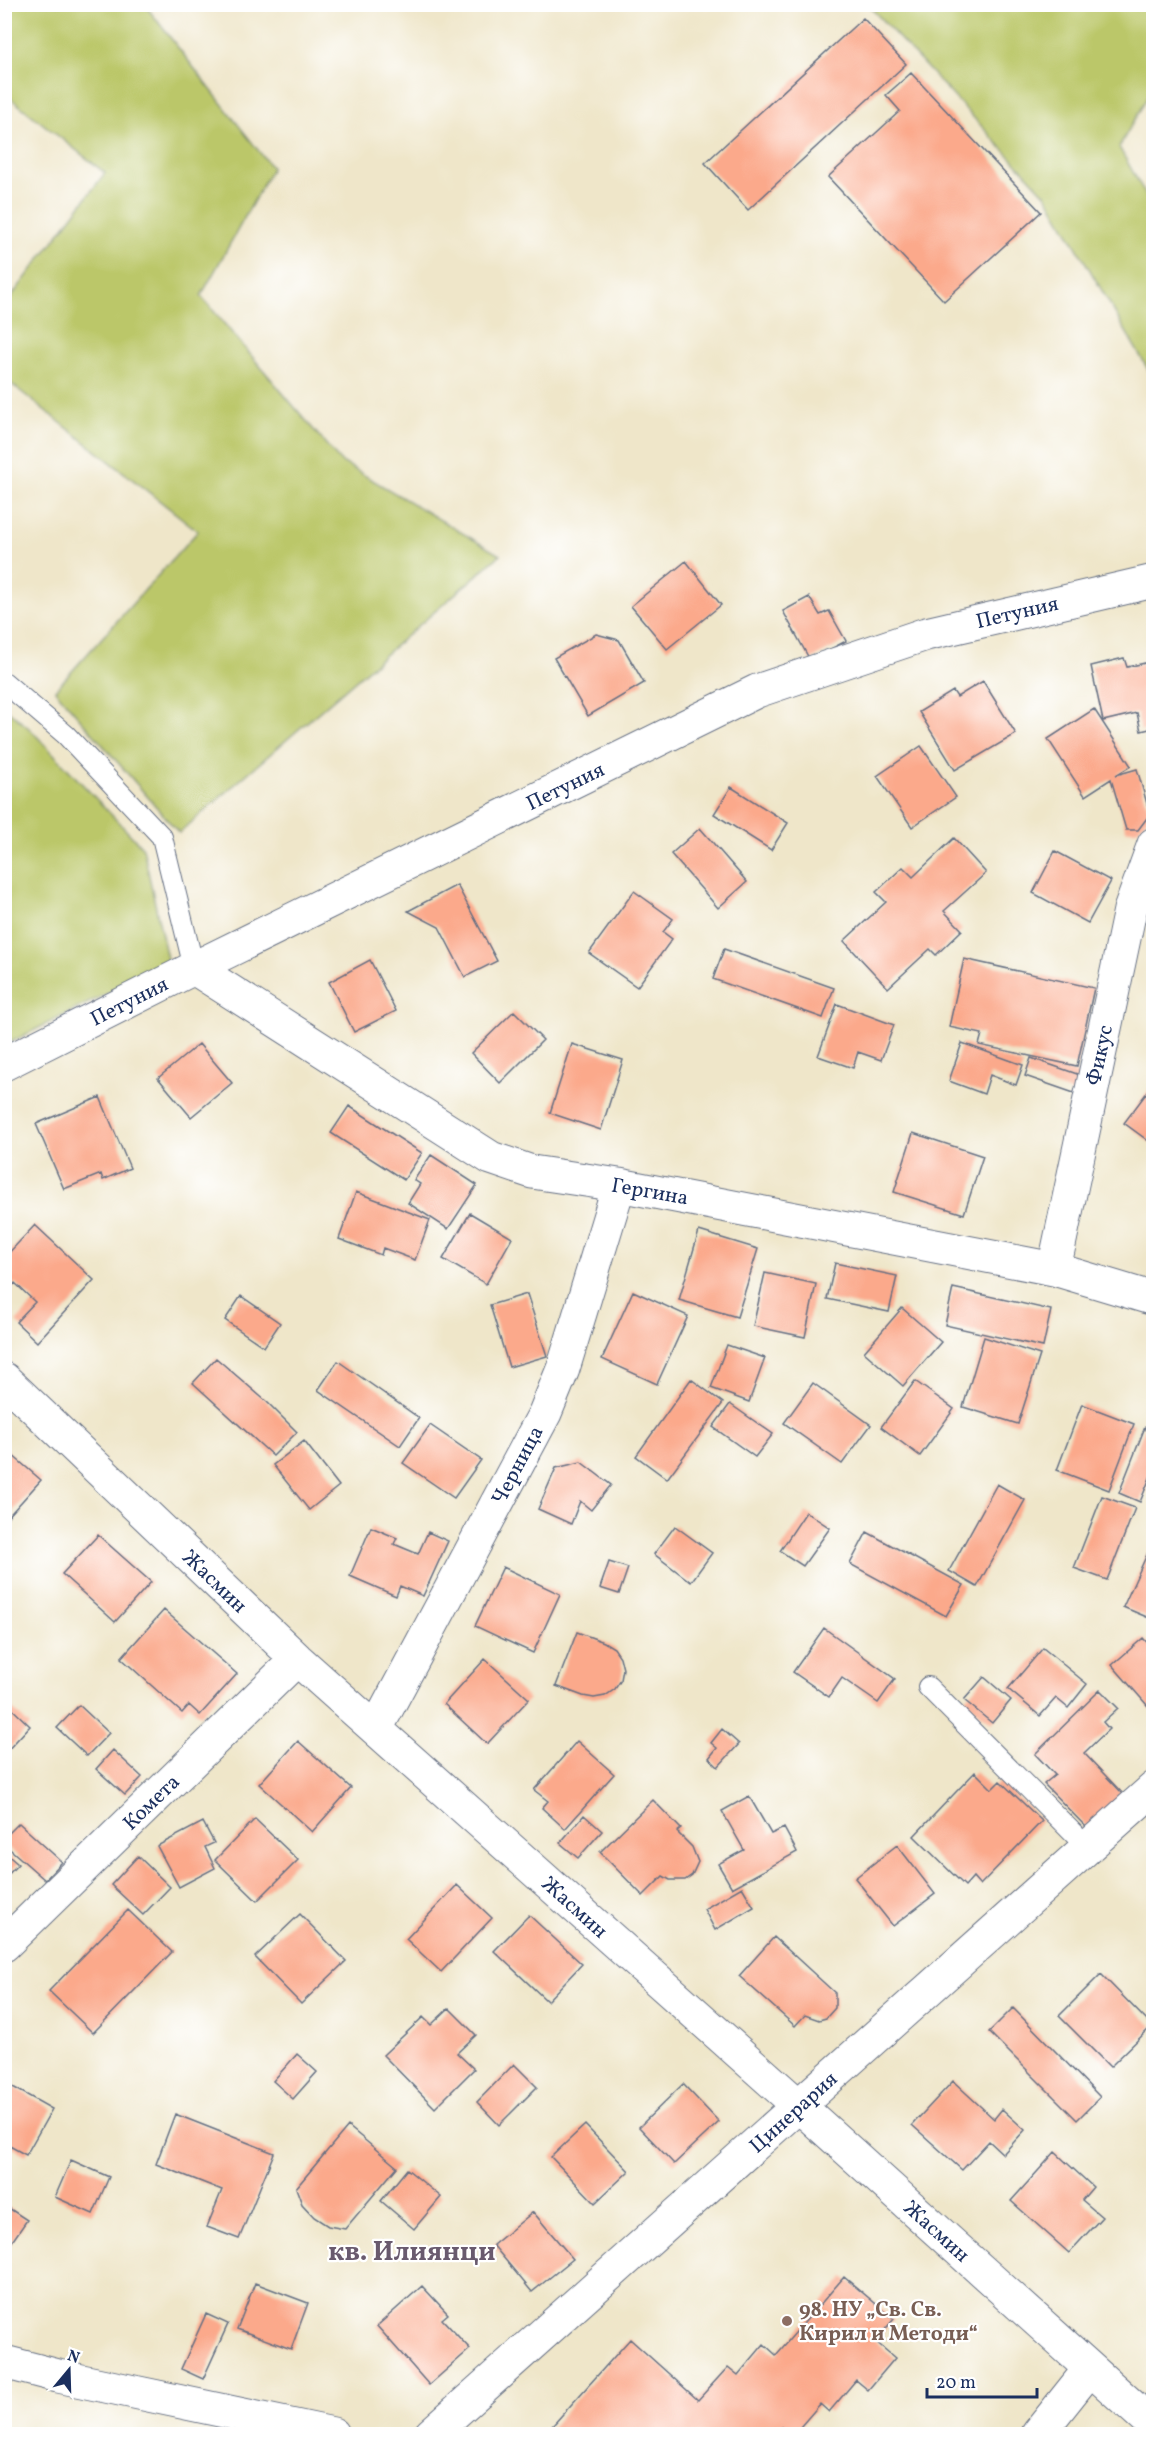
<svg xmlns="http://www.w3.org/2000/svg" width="1158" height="2439" font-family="Vollkorn,serif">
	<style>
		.green { fill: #bbc769; stroke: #6b7b64; stroke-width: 1.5 }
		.building { fill: #fba98b }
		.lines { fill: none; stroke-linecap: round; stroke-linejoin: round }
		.service-casing { stroke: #656f83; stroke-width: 22 }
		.minor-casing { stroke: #656f83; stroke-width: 35 }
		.service { stroke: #fff; stroke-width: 20 }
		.minor { stroke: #fff; stroke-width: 33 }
		.education-dot { fill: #8d6e63; stroke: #fff; stroke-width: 2 }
		.labels { text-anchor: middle; stroke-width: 4.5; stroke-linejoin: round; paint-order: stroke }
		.street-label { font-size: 21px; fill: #1b2f5e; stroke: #fff }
		.education-label { font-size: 21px; font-weight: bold; fill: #785e54; stroke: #fff; text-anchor: start }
		.district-label { font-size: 27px; font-weight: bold; fill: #695a6e; stroke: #fff }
	</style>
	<rect width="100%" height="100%" fill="#fff"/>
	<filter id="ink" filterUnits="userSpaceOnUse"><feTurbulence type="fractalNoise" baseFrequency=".0167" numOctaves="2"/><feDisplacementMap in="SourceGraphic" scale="12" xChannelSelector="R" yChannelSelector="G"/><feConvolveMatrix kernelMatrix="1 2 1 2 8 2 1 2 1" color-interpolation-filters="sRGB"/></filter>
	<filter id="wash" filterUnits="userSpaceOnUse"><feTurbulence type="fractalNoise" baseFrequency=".008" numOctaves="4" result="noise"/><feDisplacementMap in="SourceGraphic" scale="24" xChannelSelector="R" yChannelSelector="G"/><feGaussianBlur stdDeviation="1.35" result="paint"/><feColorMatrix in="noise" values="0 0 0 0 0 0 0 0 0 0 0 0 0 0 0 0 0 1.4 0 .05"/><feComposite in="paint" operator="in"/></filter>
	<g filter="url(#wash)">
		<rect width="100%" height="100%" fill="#efe6c9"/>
		<!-- green -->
		<path class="green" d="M5 4 145 5 272 168 201 296 340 461 500 555 179 833 55 690 198 531 5 379V305L105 173 5 94Z
			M868 5H1153V87L1119 147 1153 208V378L1046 195Z
			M5 708 30 729 143 848 168 963 5 1045Z"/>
		<g id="blocks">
			<!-- building -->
			<path class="building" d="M863 18 906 64 748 210 705 163Z
				M911 73 1041 212 944 301 828 177 900 111 886 95Z
				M686 561 721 605 667 649 631 606Z
				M809 597 820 615 829 611 846 641 810 660 783 611Z
				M596 634 619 640 644 683 588 716 554 658Z
				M1124 658 1127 667 1154 661V728L1141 731 1137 713 1103 721 1091 666Z
				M983 681 1016 734 955 770 919 712 953 691 957 697Z
				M1094 709 1131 766 1116 775 1137 769 1150 814 1138 830H1126L1111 779 1085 796 1048 739Z
				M921 746 956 797 912 827 877 776Z
				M731 787 788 823 771 850 714 814Z
				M700 828 747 882 718 908 671 854Z
				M954 838 986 873 944 911 962 930 936 955 930 949 888 988 844 941 886 902 876 892 903 867 913 877Z
				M1055 851 1111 881 1088 923 1033 893Z
				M457 885 497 961 465 977 439 927 408 911Z
				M634 891 673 919 663 932 672 939 637 987 589 953Z
				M724 949 834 988 823 1018 713 979Z
				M964 959 1094 988 1077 1066 979 1045 982 1034 949 1027Z
				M370 960 396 1011 354 1032 329 982Z
				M837 1004 894 1025 881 1060 858 1052 853 1068 818 1056Z
				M514 1011 543 1040 500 1083 471 1053Z
				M962 1043 1023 1065 1016 1085 990 1075 984 1094 949 1081Z
				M199 1044 232 1083 191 1117 158 1078Z
				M572 1044 623 1060 601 1130 550 1113Z
				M1031 1058 1080 1075 1074 1093 1025 1076Z
				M1154 1083V1145L1124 1123Z
				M100 1097 130 1168 103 1180 101 1174 64 1189 36 1124Z
				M349 1106 422 1153 404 1180 331 1133Z
				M913 1133 983 1156 964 1214 894 1192Z
				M431 1155 477 1185 448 1229 408 1203 420 1184 414 1180Z
				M356 1192 430 1220 415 1260 383 1248 381 1255 339 1239Z
				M470 1213 512 1238 486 1284 443 1259Z
				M35 1225 94 1280 37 1342 16 1322 35 1302 15 1283 4 1295V1258Z
				M699 1231 758 1249 737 1317 679 1300Z
				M835 1263 897 1276 889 1312 827 1299Z
				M765 1273 816 1284 805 1337 753 1326Z
				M953 1288 1051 1310 1043 1347 945 1325Z
				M633 1291 688 1316 657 1384 602 1359Z
				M527 1294 547 1356 509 1367 490 1305Z
				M241 1296 280 1323 264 1347 225 1320Z
				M902 1308 941 1342 903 1386 864 1352Z
				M984 1337 1040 1355 1018 1424 963 1407Z
				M727 1345 765 1358 749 1402 711 1388Z
				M216 1358 267 1402 297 1432 273 1456 193 1383Z
				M338 1361 419 1418 400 1446 318 1390Z
				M691 1379 723 1403 667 1479 636 1456Z
				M915 1381 954 1409 920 1456 881 1427Z
				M813 1383 871 1425 842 1464 784 1423Z
				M730 1404 773 1434 755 1457 713 1427Z
				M1082 1404 1134 1424 1109 1490 1057 1470Z
				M430 1425 481 1460 454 1498 403 1463Z
				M1145 1427 1154 1430V1468L1140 1502 1119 1493Z
				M304 1441 339 1486 309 1510 273 1465Z
				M4 1448 41 1480 4 1521Z
				M581 1462 611 1485 591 1510 580 1501 571 1524 538 1509 556 1468Z
				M997 1484 1025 1500 977 1587 949 1571Z
				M1102 1496 1135 1508 1107 1580 1074 1568Z
				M806 1512 830 1528 803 1566 780 1551Z
				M675 1526 712 1553 691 1582 654 1554Z
				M371 1527 397 1538 394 1544 418 1554 428 1532 448 1541 423 1596 400 1586 396 1596 350 1576Z
				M867 1532 964 1585 946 1616 850 1564Z
				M98 1535 151 1582 115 1622 62 1574Z
				M1149 1550 1154 1552V1620L1123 1607Z
				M609 1562 628 1568 619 1594 600 1588Z
				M503 1567 560 1594 533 1653 475 1626Z
				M164 1610 237 1674 200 1715 189 1705 182 1713 121 1658Z
				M824 1628 895 1679 878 1703 842 1678 829 1697 793 1672Z
				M577 1632 604 1642 614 1648 620 1657 623 1669 621 1680 615 1689 605 1696 594 1698 583 1696 556 1686Z
				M1143 1638 1154 1650V1713L1112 1665Z
				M1043 1648 1087 1684 1068 1708 1056 1698 1040 1716 1008 1689Z
				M485 1659 529 1699 487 1744 444 1704Z
				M984 1677 1011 1700 992 1723 964 1700Z
				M1100 1690 1118 1708 1103 1722 1109 1729 1084 1753 1124 1795 1088 1829 1044 1784 1055 1775 1035 1754Z
				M4 1701 30 1726 4 1754Z
				M79 1705 109 1733 87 1756 57 1728Z
				M722 1729 739 1744 718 1767 709 1758 717 1748 711 1743Z
				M298 1741 351 1788 312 1832 259 1784Z
				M577 1741 614 1774 565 1829 542 1808 548 1801 534 1790Z
				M113 1750 142 1777 125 1795 96 1769Z
				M975 1772 992 1789 1000 1781 1042 1821 980 1885 973 1877 965 1886 914 1836Z
				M749 1796 771 1834 784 1828 797 1852 732 1888 718 1864 744 1850 722 1811Z
				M653 1800 681 1829 677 1832 692 1847 698 1862 692 1875 685 1880H670L663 1876 643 1896 600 1852Z
				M584 1815 602 1831 578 1858 560 1843Z
				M255 1819 298 1860 257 1901 215 1860Z
				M203 1822 214 1843 205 1847 215 1868 179 1887 157 1846Z
				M19 1823 62 1862 45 1880 4 1844V1838Z
				M897 1845 935 1894 893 1926 855 1878Z
				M4 1852 18 1864 4 1879Z
				M138 1856 170 1887 143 1915 111 1885Z
				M457 1885 492 1918 441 1972 406 1939Z
				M742 1887 754 1907 715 1930 704 1909Z
				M128 1910 172 1952 93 2033 49 1991Z
				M300 1914 346 1961 301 2004 255 1957Z
				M529 1915 582 1964 547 2001 494 1951Z
				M774 1937 835 1993V2008L826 2018 819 2020 805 2015 795 2026 739 1976Z
				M1101 1974 1152 2026 1110 2067 1059 2016Z
				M449 2008 476 2035 457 2053 474 2069 435 2108 383 2055 423 2017 431 2025Z
				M1013 2008 1100 2097 1077 2120 989 2032Z
				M297 2054 317 2072 293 2099 273 2081Z
				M514 2064 537 2087 499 2125 477 2102Z
				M953 2081 994 2119 1002 2109 1025 2130 1003 2154 989 2141 962 2170 912 2125Z
				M4 2082 52 2109 26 2155 4 2143Z
				M683 2084 719 2122 674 2164 639 2127Z
				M175 2114 274 2153 239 2239 207 2227 222 2190 156 2164Z
				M585 2125 629 2171 595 2203 551 2157Z
				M348 2126 397 2167 345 2229 328 2226 314 2217 302 2204 296 2188Z
				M1055 2152 1093 2187 1082 2200 1102 2217 1069 2253 1011 2201Z
				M71 2160 109 2177 93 2214 55 2197Z
				M407 2169 441 2197 414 2229 381 2201Z
				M4 2205 27 2220 4 2253Z
				M533 2212 573 2259 532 2292 493 2245Z
				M844 2277 894 2319 875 2341 895 2358 868 2390 856 2380 829 2412 820 2404 794 2434H790L781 2427 774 2434H545L630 2339 698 2400 728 2367 738 2375 764 2344 776 2355Z
				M255 2283 308 2303 291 2349 237 2329Z
				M422 2286 448 2314 442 2319 470 2349 429 2385 377 2326Z
				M206 2314 228 2324 203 2379 181 2369Z"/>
		</g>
	</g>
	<g filter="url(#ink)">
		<use href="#blocks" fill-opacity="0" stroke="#656f83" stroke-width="1.5"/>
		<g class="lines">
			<!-- service casing -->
			<g class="service-casing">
				<path id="service" d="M4 682 66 735 162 837 194 968
					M928 1687 1088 1848"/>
			</g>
			<!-- minor casing -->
			<g class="minor-casing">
				<path id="minor" d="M194 968 491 1158 532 1172 619 1185 1054 1269 1154 1299
					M4 1064 194 968 757 691 926 634 1154 581
					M1054 1269 1130 910 1154 844
					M4 1379 297 1659 799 2106 1154 2426
					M376 1729 545 1413 563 1369 619 1185
					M4 1945 297 1659
					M4 2362 58 2376 333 2434
					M431 2434 1154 1788
					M1038 2434 1089 2370"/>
			</g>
			<!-- service -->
			<use href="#service" class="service"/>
			<!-- minor -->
			<use href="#minor" class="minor"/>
		</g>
	</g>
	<!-- markers -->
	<circle class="education-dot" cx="787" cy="2321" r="6"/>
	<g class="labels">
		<!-- street labels -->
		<g class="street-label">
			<text transform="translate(1017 612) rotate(-13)" y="7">Петуния</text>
			<text transform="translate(565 786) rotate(-26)" y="7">Петуния</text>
			<text transform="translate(129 1001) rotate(-27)" y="7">Петуния</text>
			<text transform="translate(1099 1055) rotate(-78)" y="7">Фикус</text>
			<text transform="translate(650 1191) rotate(10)" y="7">Гергина</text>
			<text transform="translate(517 1465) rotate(-62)" y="7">Черница</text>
			<text transform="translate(215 1581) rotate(44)" y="7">Жасмин</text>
			<text transform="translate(151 1802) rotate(-44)" y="7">Комета</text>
			<text transform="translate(575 1907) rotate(42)" y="7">Жасмин</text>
			<text transform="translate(793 2112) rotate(-42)" y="7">Цинерария</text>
			<text transform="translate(937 2231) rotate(42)" y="7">Жасмин</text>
		</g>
		<!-- education labels -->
		<g class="education-label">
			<text x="799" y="2316">98. НУ „Св. Св.<tspan x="799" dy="24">Кирил и Методи“</tspan></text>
		</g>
		<!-- district labels -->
		<g class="district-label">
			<text x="412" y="2260">кв. Илиянци</text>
		</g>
	</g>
	<!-- margin -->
	<rect width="1158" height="2439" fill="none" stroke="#fff" stroke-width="24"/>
	<!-- north arrow -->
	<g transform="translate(69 2370) rotate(19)" stroke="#ffffff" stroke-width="4.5" paint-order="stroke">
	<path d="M0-4.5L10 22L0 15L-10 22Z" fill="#1b2f5e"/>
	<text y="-9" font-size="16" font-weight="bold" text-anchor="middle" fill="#1b2f5e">N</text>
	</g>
	<!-- scale -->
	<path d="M927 2388v9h110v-9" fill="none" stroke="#1b2f5e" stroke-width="3"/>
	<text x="936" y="2388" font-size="18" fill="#1b2f5e" stroke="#ffffff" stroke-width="4.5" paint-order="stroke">20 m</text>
</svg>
